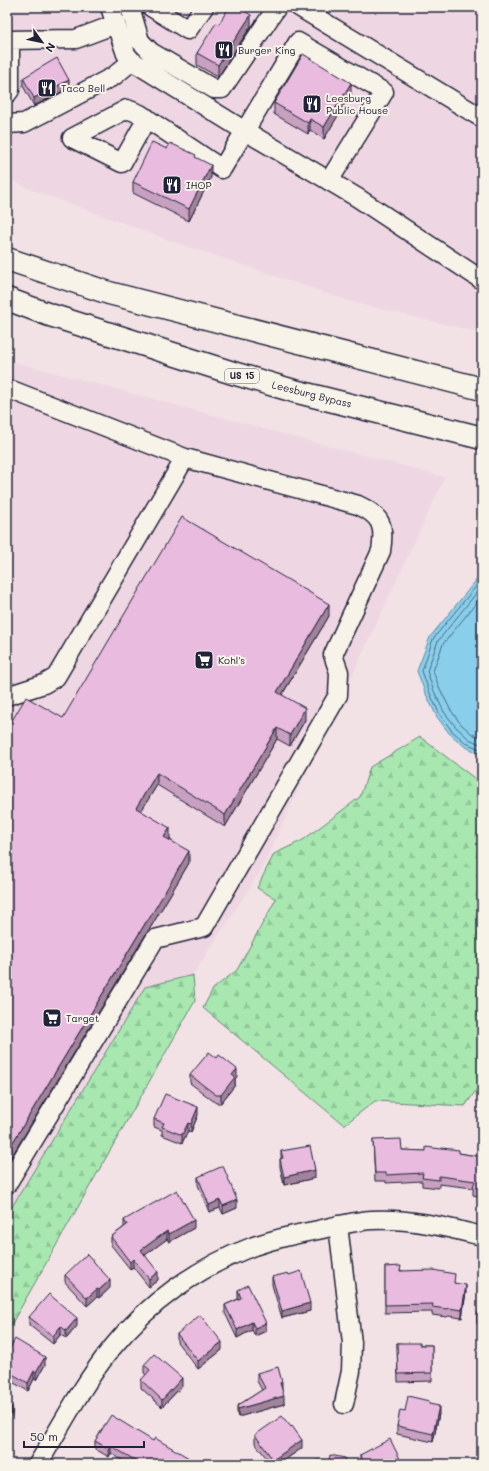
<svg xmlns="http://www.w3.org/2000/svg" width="489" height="1471" font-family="Mali,sans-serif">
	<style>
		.built { fill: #efd6e3 }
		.forest { fill: url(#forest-firs); stroke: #658576 }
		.water { fill: #89cfeb; stroke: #608aa5 }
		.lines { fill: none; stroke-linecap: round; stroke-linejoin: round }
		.shore { stroke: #4b6781; stroke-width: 1 }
		.minor-casing { stroke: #22223b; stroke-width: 21 }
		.highway-casing { stroke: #22223b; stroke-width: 25 }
		.minor { stroke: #f7f3e8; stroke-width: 18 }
		.highway { stroke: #f7f3e8; stroke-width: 22 }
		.wall { fill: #c8a1c0; stroke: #22223b }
		.shaded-wall { fill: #a2839c; stroke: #22223b }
		.building { fill: #e8bbdf; stroke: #22223b }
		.labels { text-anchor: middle; stroke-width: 4; stroke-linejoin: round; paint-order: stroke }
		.shield { fill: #f7f3e8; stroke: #62616f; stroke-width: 1 }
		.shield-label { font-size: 9px; font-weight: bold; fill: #22223b }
		.poi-label { font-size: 10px; fill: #22223b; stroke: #f7f3e8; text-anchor: start }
		.street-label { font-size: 10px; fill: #22223b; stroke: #f7f3e8 }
	</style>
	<defs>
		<pattern id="forest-firs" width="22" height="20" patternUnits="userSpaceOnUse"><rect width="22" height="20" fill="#a8e8b0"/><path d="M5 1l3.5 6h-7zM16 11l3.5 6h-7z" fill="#90c798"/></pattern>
	</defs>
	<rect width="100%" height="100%" fill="#f2e2e5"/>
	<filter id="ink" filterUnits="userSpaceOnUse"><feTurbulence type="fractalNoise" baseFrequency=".025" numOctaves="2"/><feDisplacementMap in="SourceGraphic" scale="8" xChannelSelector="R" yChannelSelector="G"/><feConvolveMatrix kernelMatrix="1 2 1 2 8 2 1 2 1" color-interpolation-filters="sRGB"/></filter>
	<g filter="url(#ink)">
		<!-- built -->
		<path class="built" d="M7 7H482V333L355 303 180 244 27 188 7 177Z
			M7 360 445 477 260 872 193 975 145 987 7 1215Z"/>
		<!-- forest -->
		<path class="forest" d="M420 737 482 784V1000L478 1008 482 1012V1082L465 1106 375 1101 344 1125 203 1008 213 989 237 970 276 899 257 888 274 854 303 840 360 797 370 767Z
			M193 975 195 1001 7 1332V1215L145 987Z"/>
		<!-- water -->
		<path class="water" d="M482 574V755L464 746 449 733 437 717 425 692 417 671 430 637 478 578Z"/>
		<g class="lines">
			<!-- shore -->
			<path class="shore" d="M482 579 433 639 422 671 429 691 440 715 452 731 466 743 482 750
				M482 586 438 641 427 671 433 689 444 712 456 727 469 739 482 745
				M482 596 443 644 433 671 439 687 450 709 460 723 472 734 482 738"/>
			<!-- minor casing -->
			<g class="minor-casing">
				<path id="minor" d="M110 7 126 54 132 61 245 131 358 198 482 280
					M130 7 140 41 151 52 214 89H222L277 7
					M151 7 188 30 204 7
					M299 7 482 118
					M7 40 76 39 116 24
					M7 94 10 90V40
					M147 118 122 163 72 138 127 109 140 114 222 169 298 42 384 92 329 181
					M7 124 24 123 114 76 132 61
					M7 390 14 391 185 458 56 677 44 684 7 696
					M7 1184 155 939 204 927 338 695 339 672 333 655 381 551C385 526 382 516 358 505L185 458
					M338 1225 352 1343 351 1371 344 1404
					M38 1464C61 1426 83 1384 111 1349 148 1303 198 1267 254 1246 275 1239 296 1234 318 1230 336 1226 354 1221 372 1220 409 1218 446 1227 482 1236"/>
			</g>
			<!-- highway casing -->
			<g class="highway-casing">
				<path id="highway" d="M7 259 109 293 482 389
					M7 299 47 314 233 373 294 391 482 438"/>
			</g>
			<!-- minor -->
			<use href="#minor" class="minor"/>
			<!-- highway -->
			<use href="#highway" class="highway"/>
		</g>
		<!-- wall -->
		<path class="wall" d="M219 24 251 26 218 77 197 65V53Z
			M23 78 69 88 34 106 23 86Z
			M351 94 324 139 310 130 308 134 274 114V103Z
			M167 149 196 158 211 177 189 221 133 193V182Z
			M329 616 282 695 305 720 290 746 277 739 225 827 157 785 141 811 170 839 189 863 149 930 146 934 7 1164V729L63 718Z
			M190 1075 237 1077 235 1079V1085L221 1103H216L190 1083Z
			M198 1115 191 1132 188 1131 182 1143 162 1135V1130L154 1127V1119Z
			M373 1140 402 1150 459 1153 482 1157V1197L473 1195V1188L439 1184V1188L422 1186V1181L386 1183V1181H375Z
			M281 1151 315 1178 284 1185 280 1167V1159H281Z
			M198 1177 237 1208 223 1214 220 1208 209 1212 198 1185Z
			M124 1220 194 1228 169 1242 167 1239 145 1255 158 1280 149 1287 133 1267 130 1269 111 1245V1237L124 1227Z
			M385 1267 455 1283 466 1292 462 1318 448 1316 447 1317 432 1315V1312L385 1313Z
			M65 1275 110 1288 99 1298 97 1297 87 1306 65 1282Z
			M289 1275 310 1311 282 1318 272 1285V1277Z
			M238 1290 266 1331 255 1336 252 1330 237 1338 225 1313V1305L238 1299Z
			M482 1303V1326L477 1324V1316Z
			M29 1317 77 1326 66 1339 61 1334 53 1344 29 1325Z
			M177 1334 222 1350 198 1369 177 1342Z
			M397 1343 420 1345H432V1381L398 1382Z
			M7 1353 45 1365 36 1380 34 1379 28 1391 7 1379Z
			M144 1365 182 1386 162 1407 141 1388V1380L146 1375 144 1373Z
			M257 1373 282 1390 284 1404 238 1417 237 1414V1406L262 1390 257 1381Z
			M429 1404 439 1414 433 1442 397 1434V1426L405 1411Z
			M255 1435 302 1448 279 1464H271L255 1443Z
			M95 1441H153L199 1464H202H128L111 1453 109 1457 95 1449Z
			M360 1455 401 1464H361L360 1462Z"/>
		<!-- shaded-wall -->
		<path class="shaded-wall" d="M251 15V26L218 77V65Z
			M69 80V88L34 106V98Z
			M351 83V94L324 139V127Z
			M310 119V130L308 134V123Z
			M211 165V177L189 221V209Z
			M329 604V616L277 703V692Z
			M305 708V720L290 746V735Z
			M277 728V739L225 827V815Z
			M157 773V785L136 820V808Z
			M170 828V839L164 848V837Z
			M189 851V863L149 930 146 934 7 1164V1152Z
			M237 1069V1077L235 1079V1085L221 1103V1095L232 1075Z
			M198 1107V1115L191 1132V1124Z
			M188 1123V1131L182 1143V1135Z
			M315 1170V1178L284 1185V1177Z
			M220 1200V1208L209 1212V1205Z
			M237 1200V1208L223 1214V1206Z
			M194 1220V1228L169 1242V1234Z
			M167 1231V1239L141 1258V1250Z
			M133 1259V1267L130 1269V1262Z
			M158 1272V1280L149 1287V1279Z
			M110 1280V1288L99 1298V1290Z
			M466 1285V1292L462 1318V1310Z
			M97 1289V1297L87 1306V1298Z
			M310 1303V1311L282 1318V1311Z
			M77 1318V1326L66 1339V1331Z
			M252 1322V1330L237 1338V1330Z
			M266 1323V1331L255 1336V1328Z
			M61 1326V1334L53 1344V1336Z
			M222 1342V1350L198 1369V1361Z
			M45 1357V1365L36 1380V1372Z
			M34 1371V1379L28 1391V1383Z
			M182 1378V1386L162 1407V1400Z
			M282 1382V1390L280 1391V1383Z
			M284 1396V1404L238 1417V1409Z
			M439 1406V1414L433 1442V1434Z
			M12 1407V1415L7 1422V1415Z
			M302 1440V1448L279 1464H273V1460Z
			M111 1446V1453L109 1457V1449Z"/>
		<!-- building -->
		<path class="building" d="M229 7H238L251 15 218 65 197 53 216 23 219 24Z
			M303 54 351 83 324 127 310 119 308 123 274 103Z
			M57 58 69 80 34 98 23 78Z
			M152 142 167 149 170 143 196 155 195 157 211 165 189 209 133 182Z
			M182 517 329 604 277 692 305 708 290 735 277 728 225 815 157 773 136 808 170 828 164 837 189 851 149 919 146 922 7 1152V729L26 697 63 718Z
			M209 1052 217 1058 219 1055 237 1069 232 1075 235 1077 221 1095H216L190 1075Z
			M165 1094 198 1107 191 1124 188 1123 182 1135 162 1127 164 1123 154 1119Z
			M401 1139 402 1150 426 1151V1147L441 1149 442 1148 459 1150V1153L482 1157V1189L473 1187 475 1181 439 1176V1180L422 1178 423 1173 386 1175V1173H375L373 1140Z
			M310 1146 315 1170 284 1177 280 1159 283 1158 281 1151Z
			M223 1166 237 1200 223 1206 220 1200 209 1205 198 1177Z
			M177 1190 194 1220 169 1234 167 1231 141 1250 158 1272 149 1279 133 1259 130 1262 111 1237 127 1225 124 1220Z
			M87 1254 110 1280 99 1290 97 1289 87 1298 65 1275Z
			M401 1266 400 1271 433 1270 455 1274 454 1283 466 1285 462 1310 448 1308 447 1309 432 1307 433 1304 385 1305V1267Z
			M301 1271 310 1303 282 1311 272 1277 288 1273 289 1275Z
			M248 1285 266 1323 255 1328 252 1322 237 1330 225 1305 241 1298 238 1290Z
			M49 1294 77 1318 66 1331 61 1326 53 1336 29 1317Z
			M482 1303V1318L477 1316Z
			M200 1315 222 1342 198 1361 177 1334Z
			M15 1339 45 1357 36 1372 34 1371 28 1383 7 1371V1353Z
			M397 1343H420V1345H432V1373L398 1374Z
			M154 1354 182 1378 162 1400 141 1380 150 1370 144 1365Z
			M278 1367 282 1382 280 1383 284 1396 238 1409 237 1406 265 1388 257 1373Z
			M408 1396 429 1401V1404L439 1406 433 1434 397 1426 400 1410 405 1411Z
			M7 1404 12 1407 7 1415Z
			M111 1415 153 1441 155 1438 199 1464 200 1463 202 1464H140V1463L111 1446 109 1449 95 1441Z
			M282 1416 291 1427 292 1426 302 1440 273 1460 255 1435Z
			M390 1439 401 1461 398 1463V1464H365L360 1455Z
			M330 1455 345 1458 344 1464H316L317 1460 329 1462Z"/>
	</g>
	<!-- icons -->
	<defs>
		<g id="restaurant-square" transform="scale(1)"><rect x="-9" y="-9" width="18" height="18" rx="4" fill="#22223b" stroke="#f7f3e8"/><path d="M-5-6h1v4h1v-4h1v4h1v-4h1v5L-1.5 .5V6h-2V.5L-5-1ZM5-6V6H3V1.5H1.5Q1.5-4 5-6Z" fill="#fff"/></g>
		<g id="supermarket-square" transform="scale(1)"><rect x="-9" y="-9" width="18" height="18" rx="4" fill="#22223b" stroke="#f7f3e8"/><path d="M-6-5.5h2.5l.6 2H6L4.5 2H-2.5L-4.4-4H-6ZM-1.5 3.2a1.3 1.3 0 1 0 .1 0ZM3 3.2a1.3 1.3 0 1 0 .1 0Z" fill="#fff"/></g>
	</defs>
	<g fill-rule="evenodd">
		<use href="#restaurant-square" x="224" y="50"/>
		<use href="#restaurant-square" x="47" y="88"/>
		<use href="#restaurant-square" x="312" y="104"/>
		<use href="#restaurant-square" x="172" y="185"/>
		<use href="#supermarket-square" x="204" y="660"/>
		<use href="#supermarket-square" x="52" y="1018"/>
	</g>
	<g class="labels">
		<!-- shield labels -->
		<rect class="shield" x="225" y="369" width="34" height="14" rx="3"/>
		<g class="shield-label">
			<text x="242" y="379">US 15</text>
		</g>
		<!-- poi labels -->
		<g class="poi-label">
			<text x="238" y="54">Burger King</text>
			<text x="61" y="92">Taco Bell</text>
			<text x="326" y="102">Leesburg<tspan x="326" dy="12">Public House</tspan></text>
			<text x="186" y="189">IHOP</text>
			<text x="218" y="664">Kohl's</text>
			<text x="66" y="1022">Target</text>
		</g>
		<!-- street labels -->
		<g class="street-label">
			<text transform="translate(312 394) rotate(14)" y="4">Leesburg Bypass</text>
		</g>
	</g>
	<!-- margin -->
	<rect width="489" height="1471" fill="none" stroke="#f7f3e8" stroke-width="24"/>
	<rect x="12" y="12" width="465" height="1447" fill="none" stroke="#22223b" stroke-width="1.5" filter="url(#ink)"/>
	<!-- north arrow -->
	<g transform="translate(42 42) rotate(123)" stroke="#f7f3e8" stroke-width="3" paint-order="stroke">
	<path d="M0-3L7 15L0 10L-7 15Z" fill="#22223b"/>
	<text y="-6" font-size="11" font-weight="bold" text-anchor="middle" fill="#22223b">N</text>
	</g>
	<!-- scale -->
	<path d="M24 1441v6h120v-6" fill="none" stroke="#22223b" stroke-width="2"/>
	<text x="30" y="1441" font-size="12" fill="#22223b" stroke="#f7f3e8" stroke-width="3" paint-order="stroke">50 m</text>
</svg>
